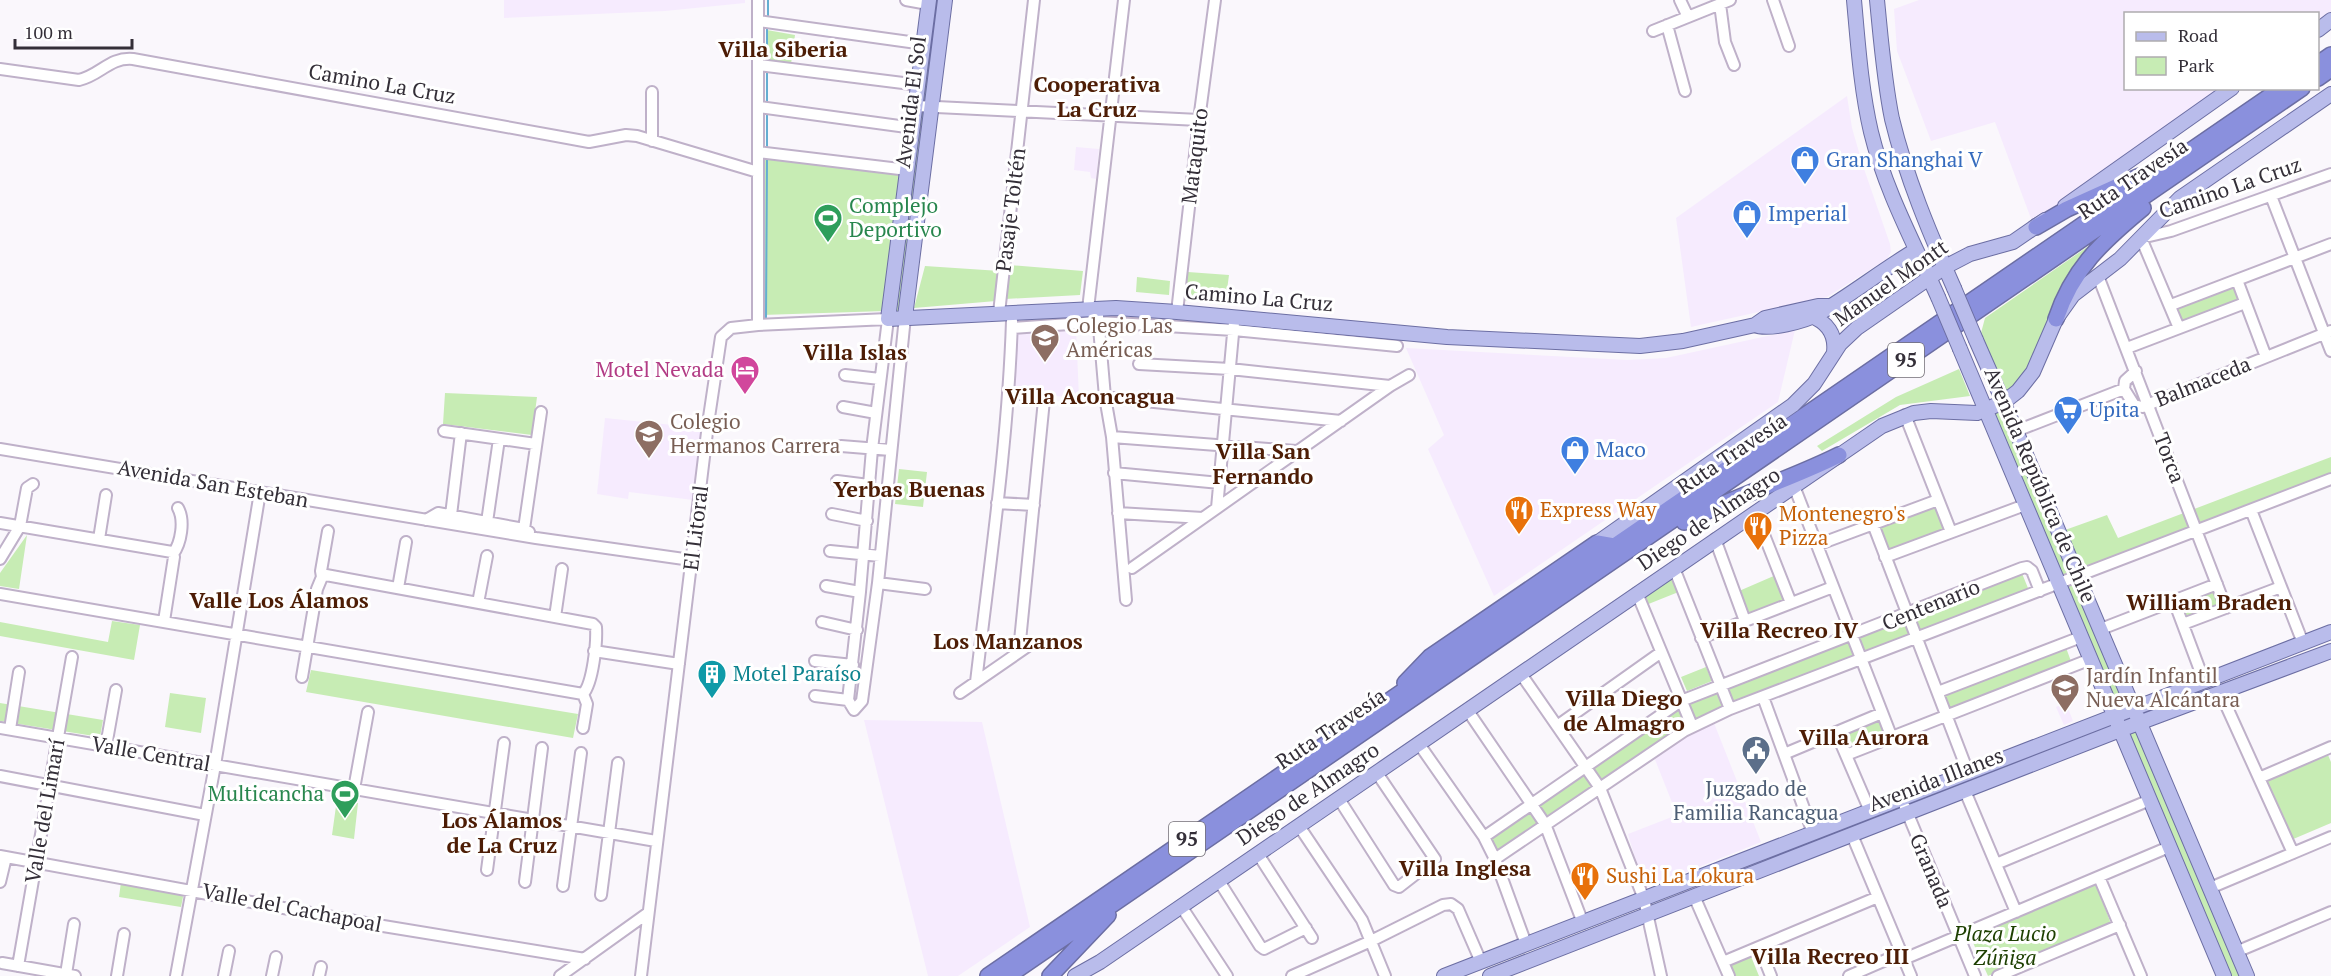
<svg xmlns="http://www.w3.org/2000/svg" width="2331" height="976" font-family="'PT Serif',serif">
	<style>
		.built { fill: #f6ebfe }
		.green { fill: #c7ecb4 }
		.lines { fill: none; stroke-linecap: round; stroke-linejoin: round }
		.stream { stroke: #64aed1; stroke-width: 2 }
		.minor-casing { stroke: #bfb1c9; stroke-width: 14 }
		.major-casing { stroke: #6c6ea3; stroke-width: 16 }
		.highway-casing { stroke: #6c6ea3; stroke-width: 18 }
		.minor { stroke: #fff; stroke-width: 10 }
		.major { stroke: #b9bceb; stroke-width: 14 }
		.highway { stroke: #8a90dd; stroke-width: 15 }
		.major-bridge-casing { stroke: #6c6ea3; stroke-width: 16; stroke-linecap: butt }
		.major-bridge { stroke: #b9bceb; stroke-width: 14 }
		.labels { text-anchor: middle; stroke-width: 6; stroke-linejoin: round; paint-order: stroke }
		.shield { fill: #fff; stroke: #716d74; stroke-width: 1.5 }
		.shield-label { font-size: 20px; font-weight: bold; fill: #342f38 }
		.street-label { font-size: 21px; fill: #342f38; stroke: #fff }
		.shop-label { font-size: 21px; fill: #366cbe; stroke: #fff; text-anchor: start }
		.leisure-label { font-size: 21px; fill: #27864d; stroke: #fff; text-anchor: start }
		.education-label { font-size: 21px; fill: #785e54; stroke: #fff; text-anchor: start }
		.hotel-label { font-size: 21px; fill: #b23c85; stroke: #fff; text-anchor: end }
		.food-label { font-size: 21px; fill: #c56008; stroke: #fff; text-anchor: start }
		.culture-label { font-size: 21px; fill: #0d838f; stroke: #fff; text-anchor: start }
		.service-label { font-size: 21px; fill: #4e5e75; stroke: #fff }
		.park-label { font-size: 21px; font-style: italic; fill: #1e4002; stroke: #fff }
		.neighbourhood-label { font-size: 22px; font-weight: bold; fill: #4d1d05; stroke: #fff }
	</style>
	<rect width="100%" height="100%" fill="#faf7fc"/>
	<!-- built -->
	<path class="built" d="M504 0H745V3L665 11 504 18Z
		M1919 0H2331V14L2318 24V14H2126V88L2225 89 2033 224 1995 122 1931 141 1897 51 1894 9Z
		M1847 96 1852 128 1863 166 1890 244 1891 252 1887 259 1827 297 1691 327 1676 218Z
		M1076 147 1099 149 1096 179 1091 178 1090 172 1074 170Z
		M1076 328 1079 398 1011 392 1015 334Z
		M1795 330 1778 402 1494 596 1428 449 1444 435 1406 348 1627 360 1666 358Z
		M605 418 702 428 693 500 629 492 628 499 597 494Z
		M2066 703 2073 721 2064 725 2056 707Z
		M864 720 982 722 1030 927 958 976H928Z
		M1714 723 1761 842 1644 889 1628 834 1677 815 1654 757 1682 738Z"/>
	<!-- green -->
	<path class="green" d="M929 0H943L903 312H894Z
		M767 30 795 35 791 64 767 60Z
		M759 158 904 175 885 311 762 315Z
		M2103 236 2070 270 2032 366 2007 397 1981 333 1985 318Z
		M1009 265 1083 271 1080 295 1005 299Z
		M925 266 1000 271 996 301 914 308Z
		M1188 272 1229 275 1225 305 1183 300Z
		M1137 277 1170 281 1169 295 1136 292Z
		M2232 284 2240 305 2181 326 2175 306Z
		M1959 369 1970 396 1900 405 1822 451 1817 446 1896 397Z
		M445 393 537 397 532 435 443 424Z
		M2003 407 2243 976H2230L1991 413Z
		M2331 457V476L2082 572 2065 530 2107 515 2118 538Z
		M899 469 927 472 923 507 895 504Z
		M1935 507 1944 529 1888 550 1880 527Z
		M27 535 19 589 0 586V573Z
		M2021 571 2030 593 1729 708 1495 856 1486 838 1682 703Z
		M1674 574 1681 591 1646 605 1643 597Z
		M1776 575 1786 601 1748 615 1739 591Z
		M2215 587 2222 606 2183 621 2176 602Z
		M112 621 140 625 134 660 0 636V622L108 642Z
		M2065 645 2072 664 1949 713 1942 693Z
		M1706 667 1712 681 1687 691 1681 677Z
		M311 670 578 714 573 738 306 692Z
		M170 693 206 698 201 733 165 727Z
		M0 703 103 720 100 737 0 721Z
		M1882 713 1892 738 1846 755 1836 732Z
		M2328 755 2331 762V823L2291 840 2266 781Z
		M337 799 358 803 354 839 332 835Z
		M121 882 180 892 183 897 181 907 119 897Z
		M2096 884 2111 924 1988 976 1970 936Z
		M1750 954 1759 976H1733L1729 967 1731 962Z"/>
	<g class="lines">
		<!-- stream -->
		<path class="stream" d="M768 18V0
			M767 62V27
			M767 103V71
			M767 149V113
			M766 319 767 158"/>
		<!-- minor casing -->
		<g class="minor-casing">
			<path id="minor" d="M906 0 928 4
				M1680 0 1688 17
				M1773 0 1789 46
				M1720 4 1725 42 1734 65
				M758 21 924 44
				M1667 25 1685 91
				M1653 31 1730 0
				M759 65 919 85
				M0 69 79 80C101 75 109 57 133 59L589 142 626 135 637 136 758 172
				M916 106 1199 120
				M759 107 914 128
				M652 141V92
				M758 152 908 170
				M2271 196 2331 351
				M2098 276 2226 608
				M2237 280 2266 357
				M2171 305 2331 244
				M1088 309 1124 0
				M1177 312 1199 120 1215 0
				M999 313 1034 0
				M1098 316 1105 397 1112 437 1126 600
				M758 325V0
				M1012 328 1098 322 1234 330 1397 346
				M2179 328 2141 238 2171 231 2331 174
				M2127 348 2245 303
				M1139 364 1230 369 1390 386
				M845 375 880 379
				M2124 389 2125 381 2136 371
				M1008 393 1039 396 1044 400 1019 651
				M1105 397 1341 421
				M843 407 876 413
				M1905 415 1951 532
				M444 431 536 444
				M2016 431 2124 389 2134 405 2142 407 2331 331
				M1112 437 1296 451
				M841 446 891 450
				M0 449 536 538 691 560
				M1114 473 1220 483
				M837 481 869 485
				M1794 486 1892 738
				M997 503 1034 505
				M1217 508 1234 323
				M2251 510 2303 643
				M1755 512 1791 603
				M1118 513 1203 518
				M832 514 867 521
				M451 515 461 433
				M426 520 438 513 524 529 529 532
				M487 522 499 439
				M0 523 172 552 174 557 164 621
				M1873 524 1968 772
				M524 529 541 412
				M99 539 106 495
				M1715 539 1745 621
				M1817 545 1938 500
				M830 551 880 556
				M173 554C181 543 185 521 178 508
				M1885 557 2025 505
				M0 559 20 526 27 488 33 484
				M1132 568 1390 386 1409 375
				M1674 568 1730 709
				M322 577 326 575 593 624 596 627C597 642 593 683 583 694
				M878 583 925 589
				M826 586 860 592
				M398 588 406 542
				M1637 593 1692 726
				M0 594 583 694
				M2174 601 2204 681
				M478 603 487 556
				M555 617 562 569
				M822 622 857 630
				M2183 624 2281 587
				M2101 629 2217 584
				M1701 638 1833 587
				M594 651 679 664
				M815 661 853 665
				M1521 674 1600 788 1644 899 1661 976
				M302 677 317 589 322 577 321 571 328 531
				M976 682C990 562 1008 442 1012 321
				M1938 692 2081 637
				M2220 692 2293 853
				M960 693 1028 646
				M583 694 587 704 583 728
				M815 696 848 700
				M1763 697 1813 833
				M1468 711 1545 824 1583 923
				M1557 726 1660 653
				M0 728 656 841
				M10 729 19 672
				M1836 732 1870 811
				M1419 744 1484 837 1495 859 1526 944
				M106 746 116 690
				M1784 754 1882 713
				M1846 755 2091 659
				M0 776 205 815
				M2259 778 2331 747
				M354 789 368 712
				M1965 791 2016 912
				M1339 799 1394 885 1399 887 1435 859 1377 773
				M1905 807 1975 976
				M1299 826 1362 920 1385 976
				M1852 835 1911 976
				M1484 837 1681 701 2022 568 2027 567 2032 571 2040 591
				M1258 854 1312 938
				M0 856 371 924 585 959
				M1495 859 1684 731 1730 709 2331 479
				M1996 864 2150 800
				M487 870 504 743
				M2099 877 2141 976
				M1219 881 1260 946 1264 949 1306 928
				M0 882 6 857
				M525 882 542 748
				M563 886 581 753
				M2210 888 2331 837
				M601 895 618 763
				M1694 896 1729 976
				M1181 906 1227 976
				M2236 952 2331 912
				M1763 956 1771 976
				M1904 959 2169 847
				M1723 962 1878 897
				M2 963 75 976
				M18 966 72 657
				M66 974 74 924
				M117 976 124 934
				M176 976 215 765 260 492
				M224 976 229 951
				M272 976 276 957
				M319 976 321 967
				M560 976 648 913
				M641 976 708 424 721 337 731 328 758 325 888 319 872 449 860 592 848 700 854 710 862 701 878 583 905 317
				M1292 976 1371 941 1443 905 1451 904 1458 909 1481 962
				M1849 976 1902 953
				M1998 976 2120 925"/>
		</g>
		<!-- major casing -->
		<g class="major-casing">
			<path id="major" d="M929 0 888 319 1116 308 1177 312 1447 337 1640 346 1683 341 1755 325 1765 318 1818 306H1828L1873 317
				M1854 0C1858 44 1861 89 1871 132 1885 190 1914 243 1938 297
				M1877 0C1881 40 1884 80 1892 119 1906 177 1930 234 1954 288
				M2318 30 2331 20
				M2065 206 2232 88
				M1811 316C1827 322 1836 335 1834 352
				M905 317 945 0
				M1755 325C1768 331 1805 321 1818 314 1851 295 1882 270 1916 250
				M1976 340 2016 431 2247 976
				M1960 349 2224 976
				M1597 543 1793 405 1814 384 1840 344 1857 328 1945 267 1970 254 2013 242 2045 220
				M1075 976 1100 962C1361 784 1622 604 1882 426L1914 413 1931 411 1977 413 2004 402 2018 391 2033 372 2056 319 2073 295 2120 259 2180 198 2331 94
				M1444 976 2331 632
				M1490 976 2120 730 2331 651"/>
		</g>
		<!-- highway casing -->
		<g class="highway-casing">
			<path id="highway" d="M2318 64 2331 55
				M2318 78 2331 69
				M2036 227 2067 209 2140 176
				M2056 319C2073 268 2103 241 2143 208
				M1684 522C1735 496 1789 480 1839 455
				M1405 683 1430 657 1597 543 1614 546
				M988 976 2282 88
				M1008 976 2302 88
				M1050 976 1108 915"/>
		</g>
		<!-- minor -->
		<use href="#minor" class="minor"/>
		<!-- major -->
		<use href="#major" class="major"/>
		<!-- highway -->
		<use href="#highway" class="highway"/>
		<!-- major-bridge casing -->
		<g class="major-bridge-casing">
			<path id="major-bridge" d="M1954 288 1976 340
				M1938 297 1960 349"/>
		</g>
		<!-- major-bridge -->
		<use href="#major-bridge" class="major-bridge"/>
	</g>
	<!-- icons -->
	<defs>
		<g id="shop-pin" transform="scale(1.5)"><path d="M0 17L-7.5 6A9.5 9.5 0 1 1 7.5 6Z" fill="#3f7fe0" stroke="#fff"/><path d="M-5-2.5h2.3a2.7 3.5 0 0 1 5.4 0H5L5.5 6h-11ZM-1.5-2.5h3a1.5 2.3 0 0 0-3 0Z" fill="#fff"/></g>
		<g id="stadium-pin" transform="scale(1.5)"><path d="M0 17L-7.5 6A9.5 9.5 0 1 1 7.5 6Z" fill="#2e9e5b" stroke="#fff"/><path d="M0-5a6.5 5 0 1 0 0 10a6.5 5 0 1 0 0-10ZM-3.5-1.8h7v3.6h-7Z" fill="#fff"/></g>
		<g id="school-pin" transform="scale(1.5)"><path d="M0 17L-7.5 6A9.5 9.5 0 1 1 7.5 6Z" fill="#8d6e63" stroke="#fff"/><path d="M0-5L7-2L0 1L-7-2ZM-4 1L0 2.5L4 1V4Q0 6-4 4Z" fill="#fff"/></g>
		<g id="hotel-pin" transform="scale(1.5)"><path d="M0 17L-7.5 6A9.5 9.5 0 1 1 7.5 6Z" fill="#d1479c" stroke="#fff"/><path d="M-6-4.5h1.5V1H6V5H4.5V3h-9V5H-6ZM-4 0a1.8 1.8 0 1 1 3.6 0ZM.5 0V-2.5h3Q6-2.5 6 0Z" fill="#fff"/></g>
		<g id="supermarket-pin" transform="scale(1.5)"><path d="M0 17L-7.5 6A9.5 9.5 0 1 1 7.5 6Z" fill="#3f7fe0" stroke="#fff"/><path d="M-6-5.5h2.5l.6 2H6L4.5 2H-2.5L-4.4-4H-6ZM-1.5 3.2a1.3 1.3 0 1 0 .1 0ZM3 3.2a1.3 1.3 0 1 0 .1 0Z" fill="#fff"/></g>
		<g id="restaurant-pin" transform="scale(1.5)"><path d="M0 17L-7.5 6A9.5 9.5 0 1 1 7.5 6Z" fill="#e8710a" stroke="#fff"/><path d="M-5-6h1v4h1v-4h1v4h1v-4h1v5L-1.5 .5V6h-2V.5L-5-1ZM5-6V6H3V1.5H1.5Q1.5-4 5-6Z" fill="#fff"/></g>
		<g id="building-pin" transform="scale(1.5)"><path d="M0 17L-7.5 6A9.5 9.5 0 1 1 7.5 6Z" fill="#0f9aa8" stroke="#fff"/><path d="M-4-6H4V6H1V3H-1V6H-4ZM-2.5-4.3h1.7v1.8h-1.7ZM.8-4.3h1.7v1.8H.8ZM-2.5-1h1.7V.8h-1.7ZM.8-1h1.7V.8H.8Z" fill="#fff"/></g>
		<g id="civic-pin" transform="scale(1.5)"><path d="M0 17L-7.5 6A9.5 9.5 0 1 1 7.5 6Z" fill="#5c6f8a" stroke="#fff"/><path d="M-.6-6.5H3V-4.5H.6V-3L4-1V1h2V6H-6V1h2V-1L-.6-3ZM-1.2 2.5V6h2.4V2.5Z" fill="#fff"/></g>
	</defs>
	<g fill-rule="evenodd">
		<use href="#shop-pin" x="1805" y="160"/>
		<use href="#shop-pin" x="1747" y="214"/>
		<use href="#stadium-pin" x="828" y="218"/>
		<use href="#school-pin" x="1045" y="338"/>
		<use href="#hotel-pin" x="745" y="370"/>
		<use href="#supermarket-pin" x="2068" y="410"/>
		<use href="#school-pin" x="649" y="434"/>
		<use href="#shop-pin" x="1575" y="450"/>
		<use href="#restaurant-pin" x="1519" y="510"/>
		<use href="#restaurant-pin" x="1758" y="526"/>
		<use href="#building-pin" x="712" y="674"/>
		<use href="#school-pin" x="2065" y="688"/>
		<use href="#civic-pin" x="1756" y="750"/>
		<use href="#stadium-pin" x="345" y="794"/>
		<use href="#restaurant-pin" x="1585" y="876"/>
	</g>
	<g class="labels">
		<!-- shield labels -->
		<g class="shield">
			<rect x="1888" y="343" width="36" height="34" rx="4.5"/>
			<rect x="1169" y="822" width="36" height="34" rx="4.5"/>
		</g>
		<g class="shield-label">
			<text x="1906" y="367">95</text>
			<text x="1187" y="846">95</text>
		</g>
		<!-- street labels -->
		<g class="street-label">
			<text transform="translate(382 84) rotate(10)" y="7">Camino La Cruz</text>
			<text transform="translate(911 102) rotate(-83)" y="7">Avenida El Sol</text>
			<text transform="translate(1195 156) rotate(-83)" y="7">Mataquito</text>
			<text transform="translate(2133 179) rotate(-34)" y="7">Ruta Travesía</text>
			<text transform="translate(2230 188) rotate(-19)" y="7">Camino La Cruz</text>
			<text transform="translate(1011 210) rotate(-83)" y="7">Pasaje Toltén</text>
			<text transform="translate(1891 283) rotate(-35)" y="7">Manuel Montt</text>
			<text transform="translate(1259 298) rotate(5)" y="7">Camino La Cruz</text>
			<text transform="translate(2203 382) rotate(-22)" y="7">Balmaceda</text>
			<text transform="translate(1732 454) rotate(-34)" y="7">Ruta Travesía</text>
			<text transform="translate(2169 458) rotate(69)" y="7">Torca</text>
			<text transform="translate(213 484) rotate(10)" y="7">Avenida San Esteban</text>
			<text transform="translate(2040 485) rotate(67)" y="7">Avenida República de Chile</text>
			<text transform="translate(1709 519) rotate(-34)" y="7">Diego de Almagro</text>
			<text transform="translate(696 528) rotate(-83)" y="7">El Litoral</text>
			<text transform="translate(1931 605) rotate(-22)" y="7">Centenario</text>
			<text transform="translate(1331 729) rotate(-34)" y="7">Ruta Travesía</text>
			<text transform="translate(151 754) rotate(10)" y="7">Valle Central</text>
			<text transform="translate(1936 780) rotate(-21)" y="7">Avenida Illanes</text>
			<text transform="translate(1308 794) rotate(-34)" y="7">Diego de Almagro</text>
			<text transform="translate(45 811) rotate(-80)" y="7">Valle del Limarí</text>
			<text transform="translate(1931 871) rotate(67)" y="7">Granada</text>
			<text transform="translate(292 908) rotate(11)" y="7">Valle del Cachapoal</text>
		</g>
		<!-- shop labels -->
		<g class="shop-label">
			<text x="1826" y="167">Gran Shanghai V</text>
			<text x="1768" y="221">Imperial</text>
			<text x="2089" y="417">Upita</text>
			<text x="1596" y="457">Maco</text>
		</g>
		<!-- leisure labels -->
		<g class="leisure-label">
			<text x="849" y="213">Complejo<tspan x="849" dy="24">Deportivo</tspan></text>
			<text x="324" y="801" text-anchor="end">Multicancha</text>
		</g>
		<!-- education labels -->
		<g class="education-label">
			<text x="1066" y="333">Colegio Las<tspan x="1066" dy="24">Américas</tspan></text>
			<text x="670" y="429">Colegio<tspan x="670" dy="24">Hermanos Carrera</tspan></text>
			<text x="2086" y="683">Jardín Infantil<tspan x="2086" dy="24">Nueva Alcántara</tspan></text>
		</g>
		<!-- hotel labels -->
		<g class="hotel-label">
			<text x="724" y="377">Motel Nevada</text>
		</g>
		<!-- food labels -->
		<g class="food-label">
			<text x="1540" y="517">Express Way</text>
			<text x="1779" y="521">Montenegro's<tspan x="1779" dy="24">Pizza</tspan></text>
			<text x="1606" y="883">Sushi La Lokura</text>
		</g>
		<!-- culture labels -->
		<g class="culture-label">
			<text x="733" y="681">Motel Paraíso</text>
		</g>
		<!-- service labels -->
		<g class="service-label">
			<text x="1756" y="796">Juzgado de<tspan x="1756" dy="24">Familia Rancagua</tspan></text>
		</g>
		<!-- park labels -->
		<g class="park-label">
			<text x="2005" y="941">Plaza Lucio<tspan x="2005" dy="24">Zúñiga</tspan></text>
		</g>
		<!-- neighbourhood labels -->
		<g class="neighbourhood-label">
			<text x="783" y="57">Villa Siberia</text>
			<text x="1097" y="92">Cooperativa<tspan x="1097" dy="25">La Cruz</tspan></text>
			<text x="855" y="360">Villa Islas</text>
			<text x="1090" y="404">Villa Aconcagua</text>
			<text x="1263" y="459">Villa San<tspan x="1263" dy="25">Fernando</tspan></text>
			<text x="909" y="497">Yerbas Buenas</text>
			<text x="279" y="608">Valle Los Álamos</text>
			<text x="2209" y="610">William Braden</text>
			<text x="1779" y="638">Villa Recreo IV</text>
			<text x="1008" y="649">Los Manzanos</text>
			<text x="1624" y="706">Villa Diego<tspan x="1624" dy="25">de Almagro</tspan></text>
			<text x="1864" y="745">Villa Aurora</text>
			<text x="502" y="828">Los Álamos<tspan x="502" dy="25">de La Cruz</tspan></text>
			<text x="1465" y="876">Villa Inglesa</text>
			<text x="1830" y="964">Villa Recreo III</text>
		</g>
	</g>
	<!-- legend -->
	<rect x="2124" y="12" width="195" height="78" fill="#ffffff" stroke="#aeacaf" stroke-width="1.5"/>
	<rect x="2136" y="32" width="30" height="9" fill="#b9bceb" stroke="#aeacaf" stroke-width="1.5"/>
	<text x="2178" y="42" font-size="18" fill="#342f38">Road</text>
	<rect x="2136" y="57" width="30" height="18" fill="#c7ecb4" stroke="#aeacaf" stroke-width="1.5"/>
	<text x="2178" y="72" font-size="18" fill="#342f38">Park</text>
	<!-- scale -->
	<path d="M15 39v9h117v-9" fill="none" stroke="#342f38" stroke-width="3"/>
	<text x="24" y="39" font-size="18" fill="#342f38" stroke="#ffffff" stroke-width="4.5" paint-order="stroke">100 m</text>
</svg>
